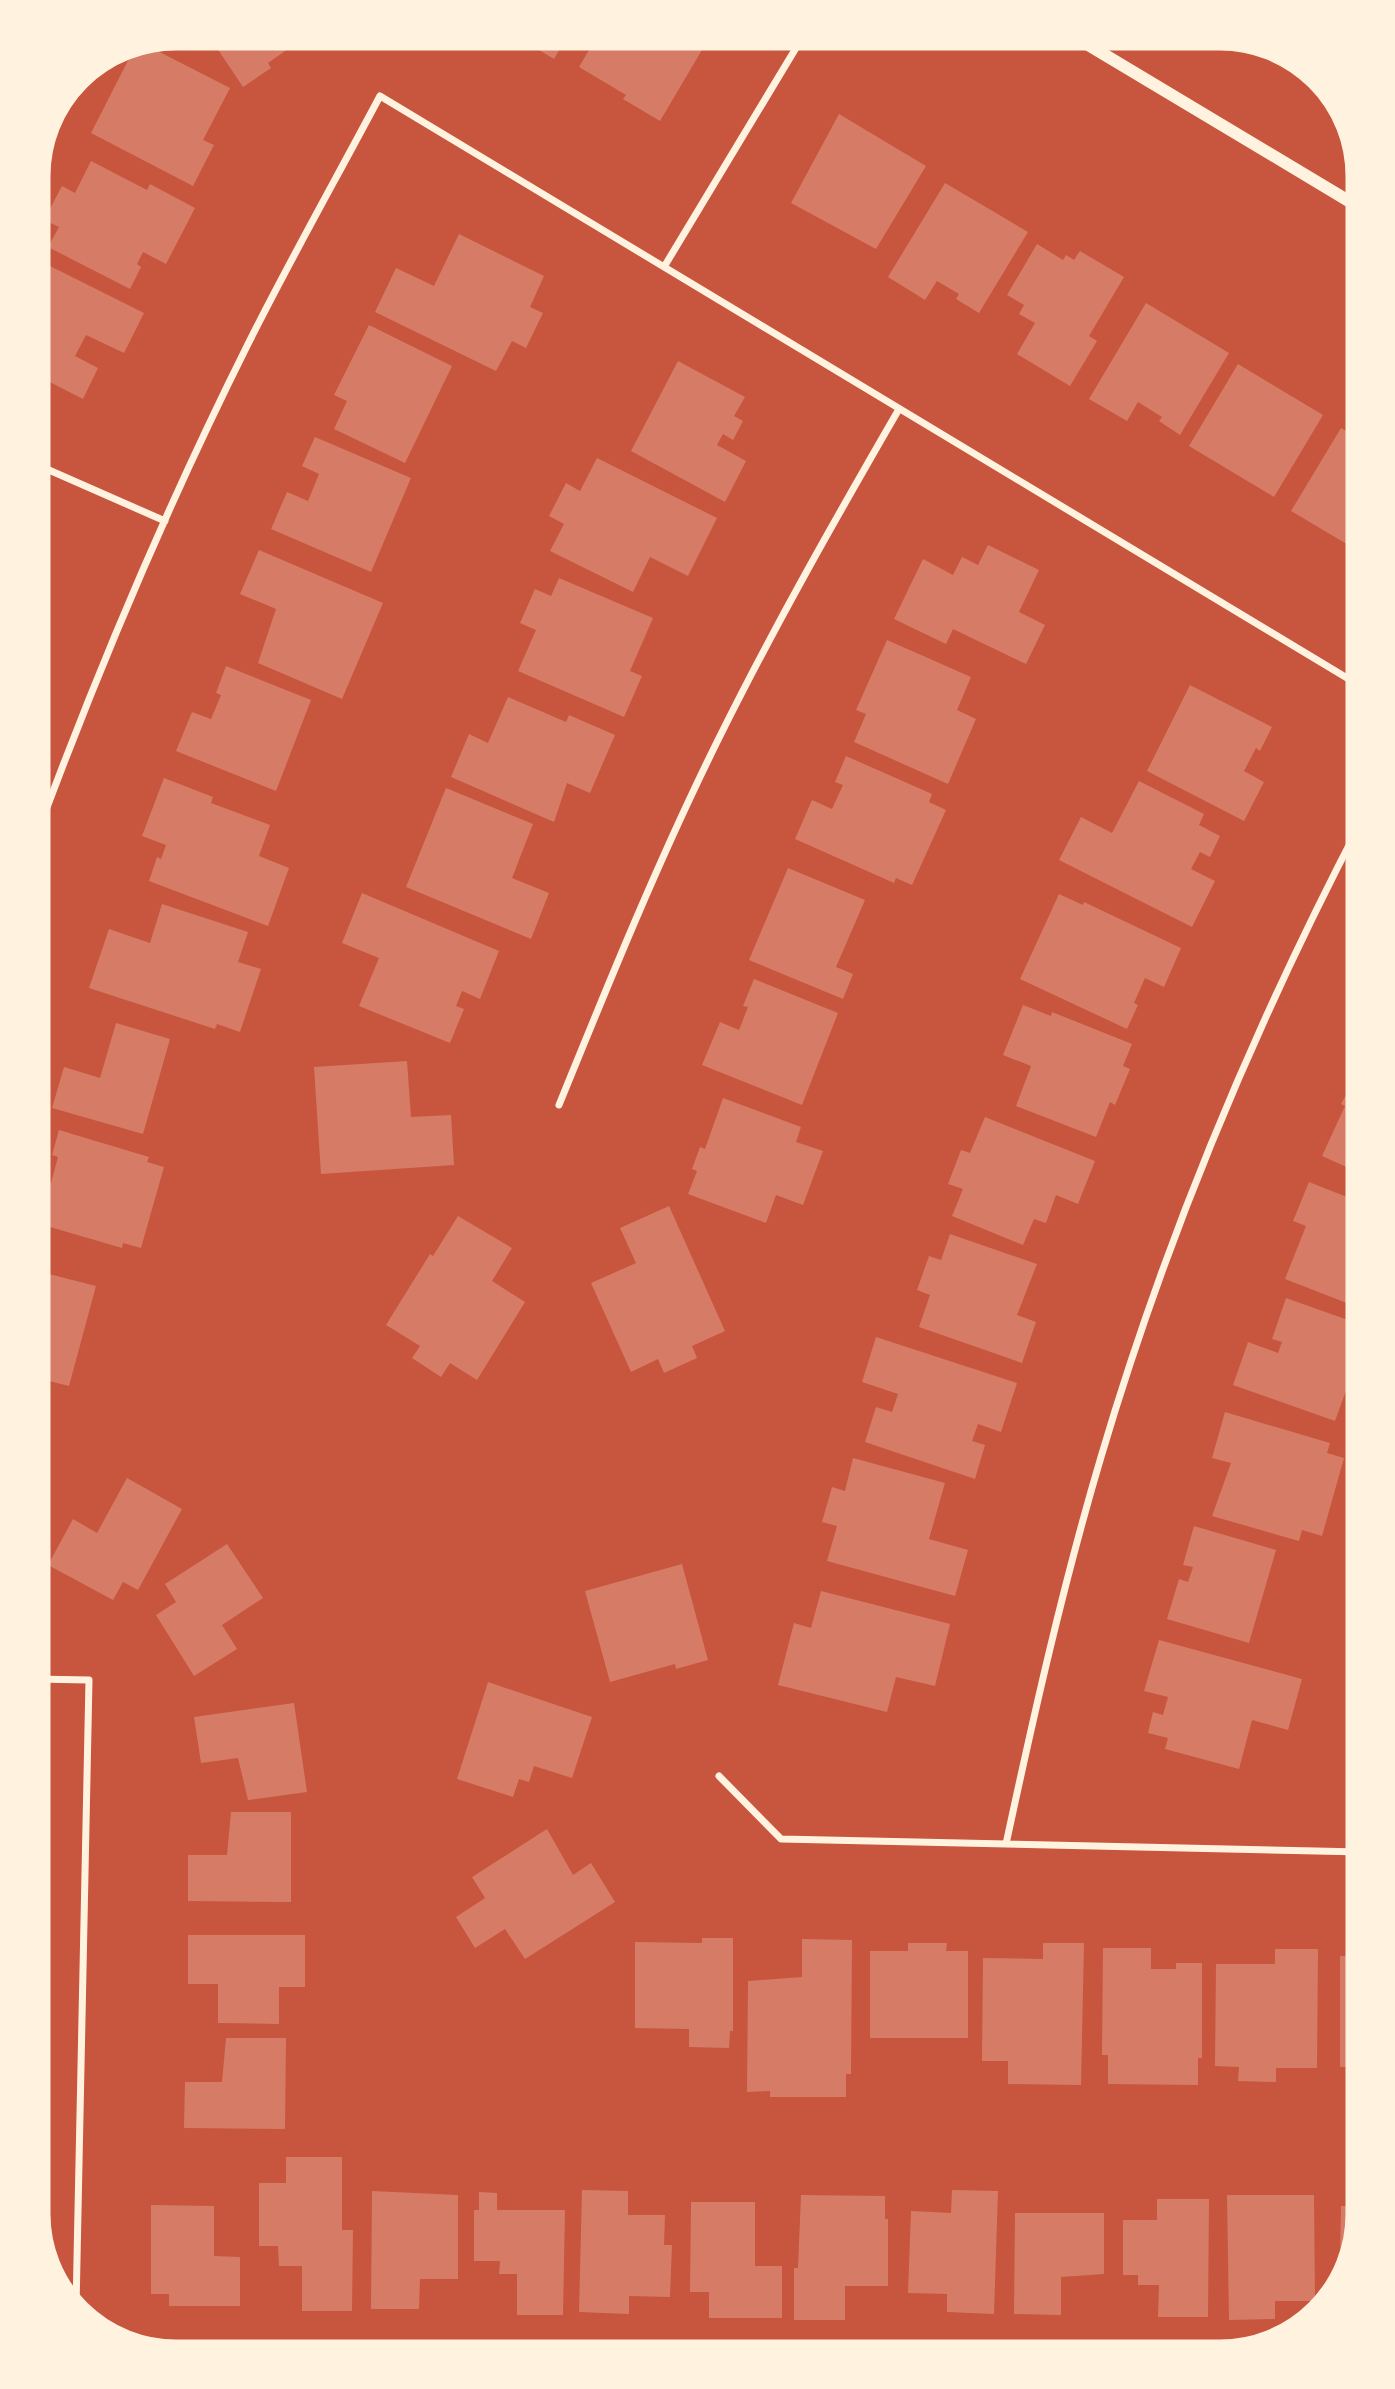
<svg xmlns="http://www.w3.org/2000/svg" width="1395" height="2389" font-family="Jost,sans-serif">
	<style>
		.building { fill: #d67c66 }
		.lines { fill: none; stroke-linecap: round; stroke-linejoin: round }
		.path { stroke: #fff3e0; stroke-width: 4.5 }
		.minor { stroke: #fff3e0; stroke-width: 7 }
		.tertiary { stroke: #fff3e0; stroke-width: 12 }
		.rim { fill: none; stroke: #fff3e0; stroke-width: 9 }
	</style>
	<rect width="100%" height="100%" fill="#c8553d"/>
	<!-- building -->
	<path class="building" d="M207 33H311L268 63 271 68 243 87Z
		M511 33H569L554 59Z
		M599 33H712L660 121 623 99 626 95 579 67Z
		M138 41 230 88 203 140 214 145 193 186 91 133Z
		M839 114 926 166 876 249 791 203Z
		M91 161 147 190 150 184 195 208 166 264 143 252 137 264 141 267 130 289 48 247 59 227 44 220 62 186 75 193Z
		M945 183 1028 232 979 313 956 299 959 294 937 281 925 300 888 277Z
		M459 234 544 276 530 307 543 313 526 348 512 341 496 371 375 312 396 268 434 286Z
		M1037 244 1063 260 1066 255 1074 260 1080 251 1124 277 1089 336 1097 341 1070 386 1017 354 1035 323 1019 314 1024 305 1007 295Z
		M34 258 144 313 124 353 86 335 75 356 98 368 83 399 34 374Z
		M1146 303 1229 353 1180 435 1159 421 1162 417 1138 402 1127 421 1089 399Z
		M369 325 452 366 405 463 334 429 347 401 334 395Z
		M678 361 745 397 734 416 743 421 733 440 723 434 717 445 746 461 725 502 631 451Z
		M1238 364 1323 415 1274 497 1189 446Z
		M1341 428 1362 440V553L1291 511Z
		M315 437 411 478 371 572 271 529 287 492 308 501 319 474 302 466Z
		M597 458 717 518 688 576 650 557 633 592 550 551 564 524 549 516 566 483 580 491Z
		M988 545 1039 570 1019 612 1045 625 1026 664 953 629 946 644 894 619 923 559 953 575 962 557 978 565Z
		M259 550 383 603 342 699 258 663 276 609 240 594Z
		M559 578 653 618 630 671 642 676 624 717 518 671 536 630 520 623 535 589 551 596Z
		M887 640 971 677 957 710 976 719 948 784 854 742 866 714 856 710Z
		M226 666 311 700 276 791 176 751 192 712 211 719 221 695 216 693Z
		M1190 685 1272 727 1260 751 1256 748 1244 771 1264 782 1244 821 1147 771Z
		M508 697 566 722 569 715 615 735 590 793 567 783 554 822 451 777 469 734 488 743Z
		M846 756 932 794 929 802 946 810 912 885 896 878 894 883 795 839 812 800 832 809 843 785 835 782Z
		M164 778 213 797 211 803 270 825 259 856 289 868 268 926 149 881 157 857 161 859 166 845 142 836Z
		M1139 781 1204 814 1199 825 1220 836 1210 857 1200 852 1191 869 1215 881 1192 927 1059 860 1081 817 1112 833Z
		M446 788 533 824 512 878 549 893 531 939 406 887Z
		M788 868 865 900 836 967 853 974 843 999 749 960Z
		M362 893 499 951 480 999 462 991 456 1006 464 1009 450 1043 359 1006 379 958 342 943Z
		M1059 894 1083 905 1084 902 1181 948 1164 987 1145 978 1134 1003 1138 1005 1127 1029 1020 979Z
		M162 904 248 932 238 962 261 969 240 1032 217 1024 215 1029 89 988 109 929 150 943Z
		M754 979 838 1013 802 1105 702 1065 720 1022 739 1030 748 1007 743 1006Z
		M1023 1005 1051 1016 1052 1012 1132 1044 1123 1066 1130 1069 1115 1105 1110 1102 1096 1137 1016 1106 1031 1066 1003 1055Z
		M116 1023 170 1039 143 1134 52 1108 64 1067 100 1078Z
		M407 1061 411 1117 451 1115 454 1165 321 1174 314 1067Z
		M1362 1066V1174L1322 1156 1345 1106 1341 1104Z
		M723 1098 801 1127 796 1142 823 1151 803 1205 776 1195 766 1223 688 1194 697 1171 692 1169 700 1147 705 1149Z
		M985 1117 1095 1161 1078 1204 1056 1195 1046 1223 1034 1219 1023 1245 952 1216 963 1189 948 1184 961 1150 970 1153Z
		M59 1130 149 1157 147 1162 164 1167 141 1248 123 1243 122 1248 33 1222V1178L51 1183 58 1157 52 1155Z
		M1309 1182 1362 1203V1309L1285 1279 1306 1226 1293 1221Z
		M669 1206 725 1331 692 1346 697 1358 664 1373 658 1359 631 1372 591 1283 636 1263 620 1228Z
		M458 1216 512 1248 492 1281 525 1302 477 1380 450 1363 441 1377 412 1358 420 1346 386 1325 430 1254 433 1256Z
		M950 1234 1037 1264 1017 1315 1036 1322 1022 1363 919 1327 930 1295 917 1290 929 1256 941 1260Z
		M33 1274 48 1278 49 1274 96 1286 69 1386 33 1377Z
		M1286 1298 1362 1325V1365L1356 1363 1335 1421 1233 1385 1248 1342 1278 1353 1282 1342 1272 1339Z
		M876 1337 1017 1383 1001 1432 978 1424 972 1441 985 1445 975 1479 865 1442 876 1407 892 1412 898 1394 862 1382Z
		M1225 1412 1330 1443 1327 1453 1344 1458 1322 1536 1302 1530 1299 1541 1212 1516 1231 1463 1212 1458Z
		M853 1458 945 1483 929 1539 968 1550 955 1596 827 1561 837 1526 822 1522 832 1487 845 1491Z
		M127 1478 182 1509 138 1590 123 1582 113 1600 48 1565 73 1519 97 1533Z
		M1194 1526 1276 1550 1249 1643 1167 1619 1179 1579 1188 1582 1193 1567 1183 1565Z
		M227 1544 263 1598 222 1625 237 1649 194 1676 156 1615 176 1602 165 1584Z
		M682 1564 708 1660 676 1669 675 1664 610 1682 585 1591Z
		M821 1591 950 1624 935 1686 896 1677 887 1712 778 1685 794 1623 811 1628Z
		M1159 1640 1302 1679 1288 1730 1252 1720 1239 1769 1165 1749 1168 1738 1148 1733 1153 1712 1163 1715 1168 1697 1144 1691Z
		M488 1682 592 1717 572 1778 534 1766 529 1782 519 1779 513 1797 457 1779Z
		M294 1703 307 1792 248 1800 238 1758 201 1763 194 1717Z
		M231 1812H291V1902L188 1901V1855H227Z
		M547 1829 573 1875 591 1863 615 1902 525 1959 505 1929 475 1948 456 1917 485 1898 472 1877Z
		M188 1935H305V1987H279V2024L218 2023V1984H188Z
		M702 1938H733V2031H730L729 2048 689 2047V2029L635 2028V1942L702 1943Z
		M802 1939 852 1940 851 2074H846V2097H770V2091L747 2092 748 1981 802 1977Z
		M908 1943H947L946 1951H968V2038H870V1951H908Z
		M1043 1943H1084L1081 2085 1008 2084V2061H982L983 1958 1043 1959Z
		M1103 1948H1151V1969H1176V1963H1202V2058H1198V2085L1108 2084V2055H1102Z
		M1275 1949H1318L1317 2068H1276V2082L1238 2081 1239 2067 1215 2066 1216 1964H1275Z
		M1340 1956H1362V2067H1340Z
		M226 2038H286L285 2129 184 2128 185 2082H222Z
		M286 2157H342V2230H353L352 2311H302V2266H279L278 2246H259V2183H286Z
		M582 2190 628 2191V2215H665L664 2245H672L670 2297 629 2296V2314L579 2312Z
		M952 2190 998 2191 994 2314 947 2312V2294L908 2293 911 2211 951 2213Z
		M372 2191 458 2195V2279H420L419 2309H371Z
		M479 2192 497 2193V2210H565L563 2315H517V2274H499L500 2261H474V2210H479Z
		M801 2195 885 2196V2219H888V2286H845V2320H794V2268H798Z
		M1227 2195H1314L1315 2301H1275V2319L1229 2320Z
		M1157 2199H1209L1208 2317H1158L1159 2285H1138V2275H1123V2220H1157Z
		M691 2202H755V2266H782V2318H709V2292H690Z
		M151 2205 214 2206V2256L240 2257V2306H169V2294H151Z
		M1341 2206H1362L1349 2257H1340Z
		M1015 2213H1104V2274L1061 2277V2315L1014 2314Z"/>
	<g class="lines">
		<!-- path -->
		<path class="path" d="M1231 34 1328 91"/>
		<!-- minor -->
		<path class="minor" d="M664 267 805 33
			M33 463 165 521
			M33 845C96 674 167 506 248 344 290 260 336 179 380 96L1362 687
			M559 1105C609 982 659 859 718 740 774 627 836 518 899 409
			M33 1679 89 1680 76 2308
			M719 1776 781 1839 1362 1852
			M1006 1844C1034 1714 1063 1585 1101 1457 1166 1237 1256 1023 1362 820"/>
		<!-- tertiary -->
		<path class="tertiary" d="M1070 34 1362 209"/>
	</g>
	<!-- crop -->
	<path d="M0 0H1395V2389H0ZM176 46H1220A130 130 0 0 1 1350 176V2214A130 130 0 0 1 1220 2344H176A130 130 0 0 1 46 2214V176A130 130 0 0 1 176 46Z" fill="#fff3e0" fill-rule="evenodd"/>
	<path class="rim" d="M176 46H1220A130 130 0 0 1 1350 176V2214A130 130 0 0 1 1220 2344H176A130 130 0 0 1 46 2214V176A130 130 0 0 1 176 46Z"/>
</svg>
